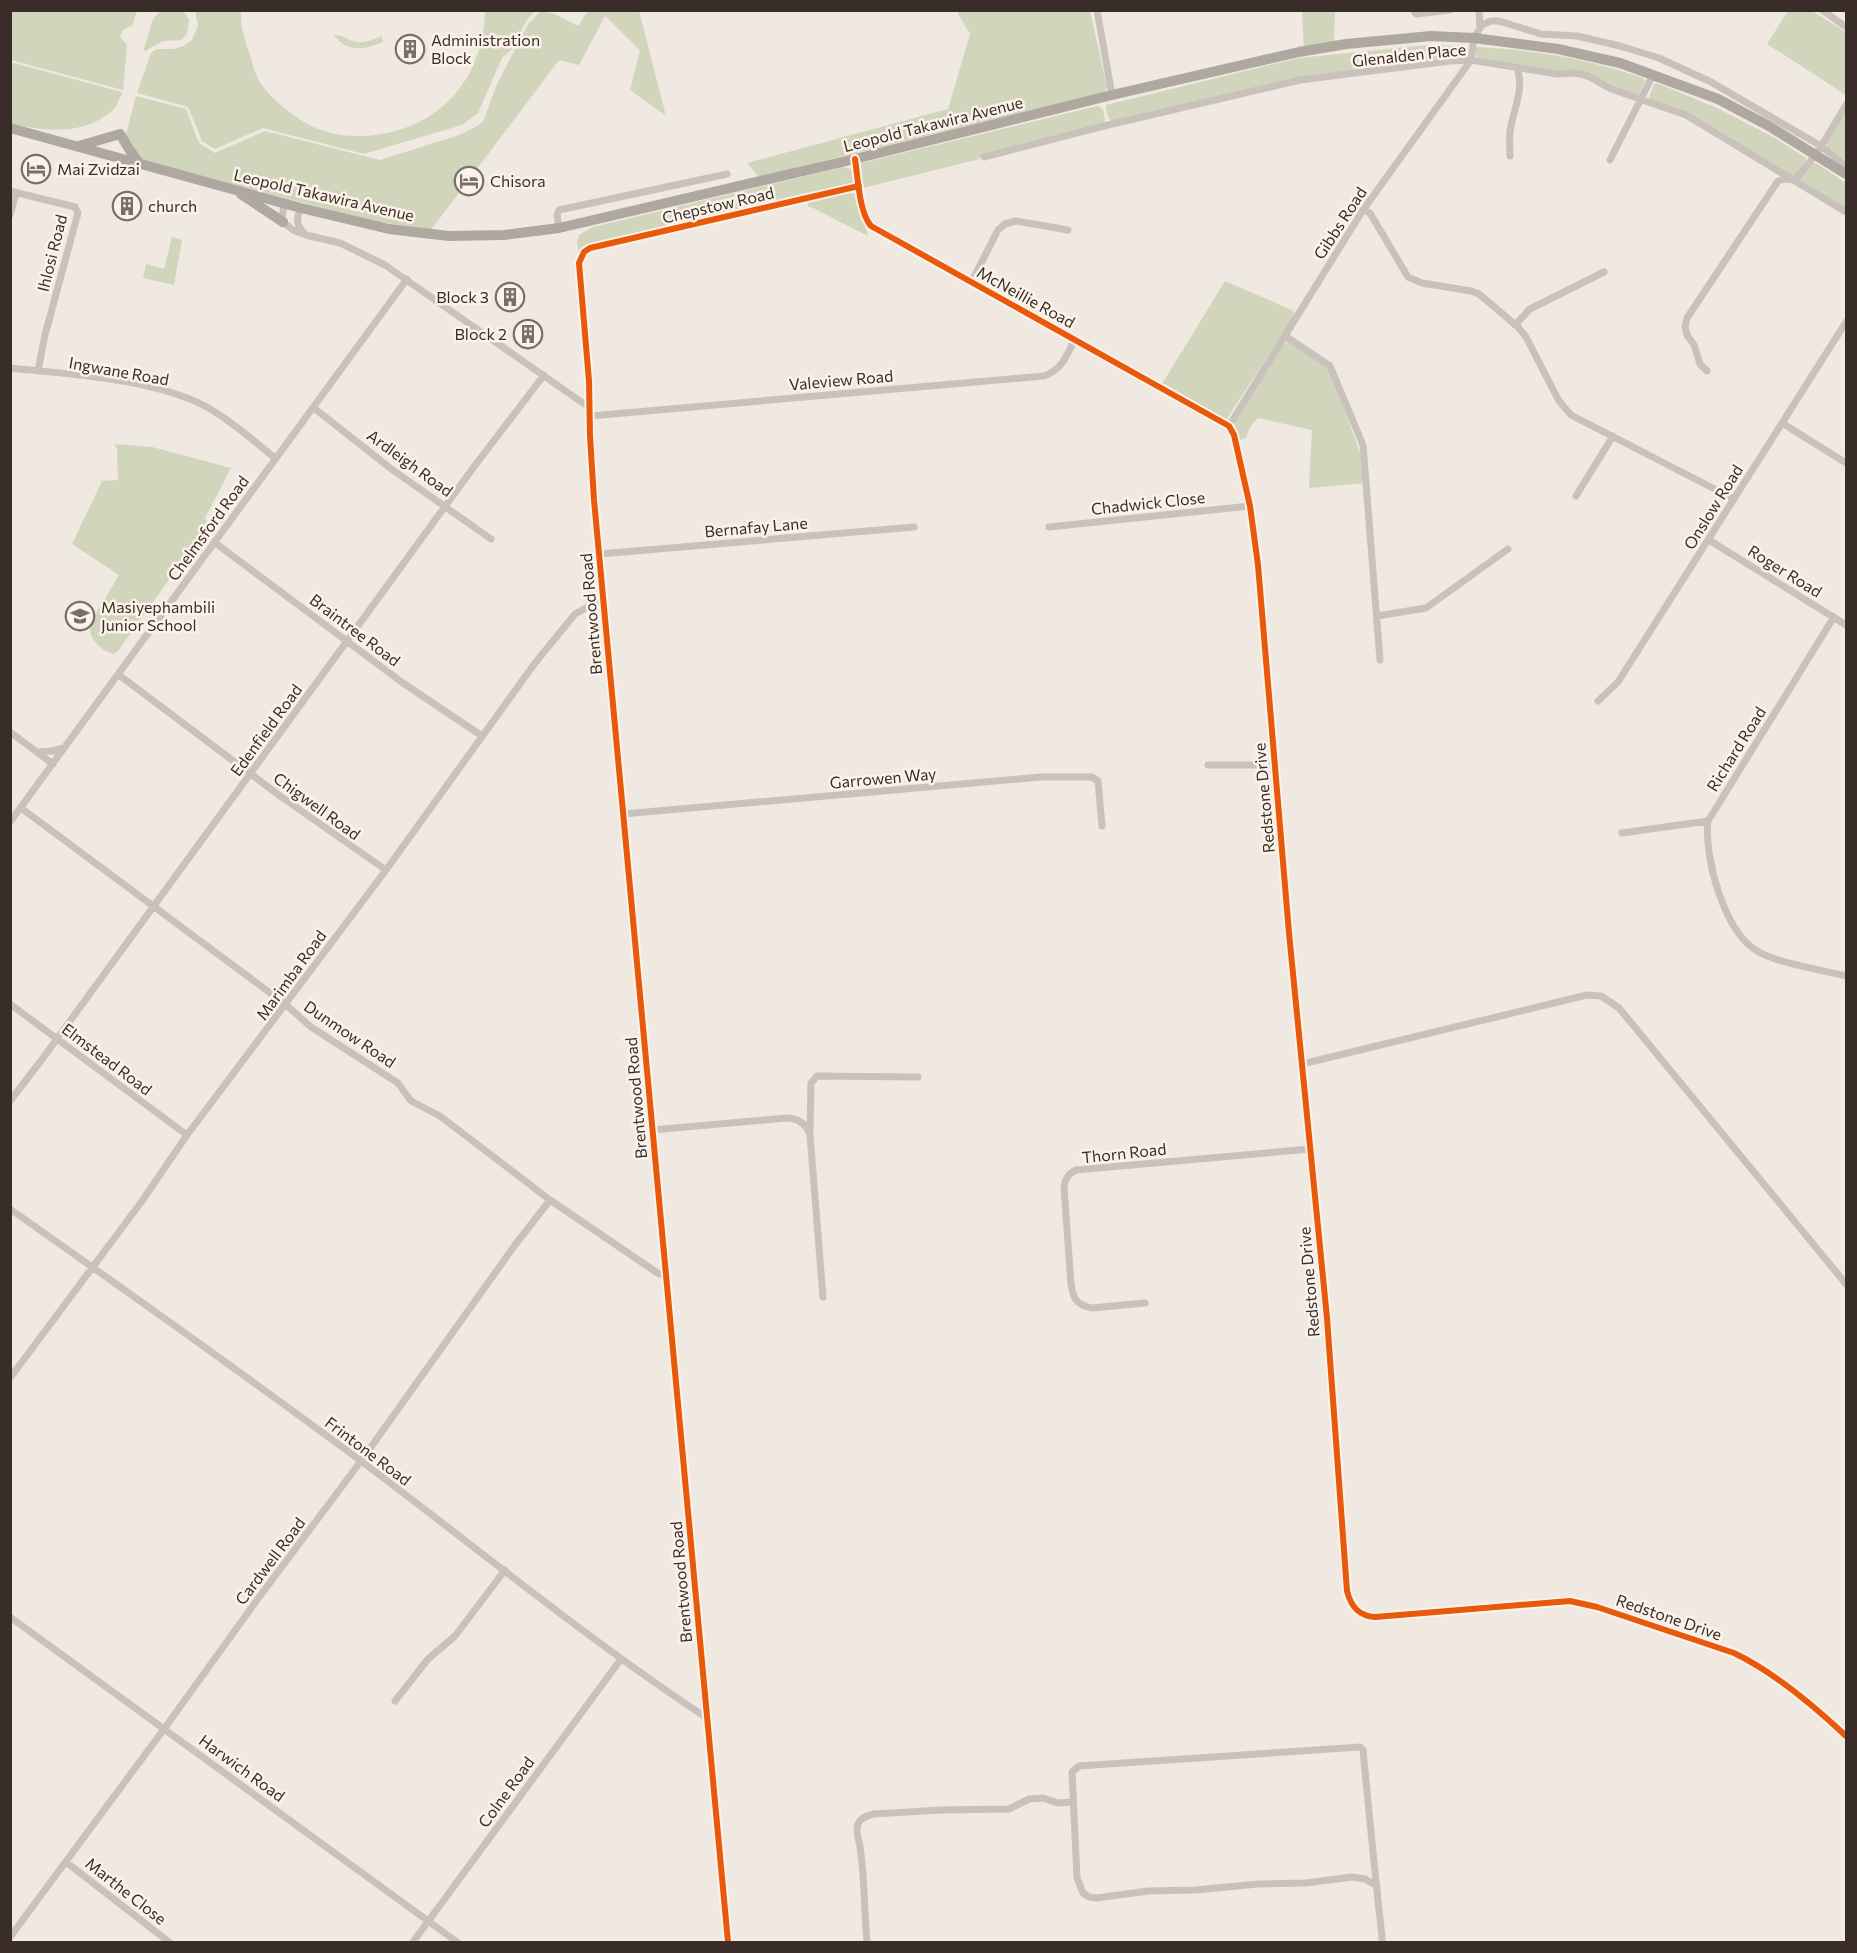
<svg xmlns="http://www.w3.org/2000/svg" width="1857" height="1953" font-family="Commissioner,sans-serif">
	<style>
		.green { fill: #d1d5bc }
		.lines { fill: none; stroke-linecap: round; stroke-linejoin: round }
		.minor { stroke: #c9c1bb; stroke-width: 7 }
		.highway { stroke: #aea8a1; stroke-width: 10 }
		.cycleway-casing { stroke: #fbf3ea; stroke-width: 10 }
		.cycleway { stroke: #e8590c; stroke-width: 6 }
		.labels { text-anchor: middle; stroke-width: 5; stroke-linejoin: round; paint-order: stroke }
		.poi-label { font-size: 16px; fill: #3a2d29; stroke: #fbf3ea; text-anchor: start }
		.street-label { font-size: 16px; fill: #3a2d29; stroke: #fbf3ea }
	</style>
	<rect width="100%" height="100%" fill="#efe9e2"/>
	<!-- green -->
	<path class="green" d="M161 10 183 11 189 19 187 34 181 40 163 41 143 52 153 19Z
		M10 11H137L132 26 123 30 120 37 127 45 123 90 11 60Z
		M195 11H241C240 25 245 41 250 55 252 63 255 73 259 81 266 92 277 102 287 110 309 129 334 137 362 136 434 134 484 82 485 11H535L527 20 511 50 502 58 478 113 462 125 364 154 263 128 215 149 202 141 188 107 137 93 151 53 157 49H173L184 46 192 40 198 25Z
		M541 11 555 14 578 26 588 11H639L666 116 630 90 640 50 605 16 579 65 559 60 431 230 368 220 146 161 137 157 125 138 136 96 186 109 199 143 215 153 265 131 380 160 459 135 479 125 484 120 496 86 529 23Z
		M959 11H1090L1107 87 1105 92 759 177 747 163 948 109 970 34 958 14Z
		M1302 11H1335L1334 43 1304 48Z
		M1788 11H1812L1846 32V95L1767 44Z
		M334 35C342 35 346 39 353 41 363 45 373 39 382 36L383 42C365 50 347 53 334 35Z
		M1427 45 1462 46 1466 51V58L1300 79 1113 123C1108 119 1106 111 1106 105L1299 58Z
		M1477 47C1534 50 1589 59 1643 78L1645 81 1638 97 1567 73 1477 59 1475 50Z
		M10 62 122 92V94C119 99 117 106 113 110 85 136 45 131 11 124Z
		M1657 83 1719 109 1775 138 1806 158C1806 167 1799 173 1791 177L1687 114 1648 100 1654 84Z
		M1097 106 1103 109 1105 120 1102 125 980 157V159L863 188 858 168 862 163Z
		M1846 111V161L1827 147V142Z
		M1816 163 1846 183V211L1797 181 1811 164Z
		M843 167 851 169C854 176 856 181 849 186L582 251 579 255 577 242 579 235 593 227Z
		M849 192 855 194 868 236 811 207H808V203Z
		M172 237 182 240 174 285 143 278 146 264 164 269Z
		M1225 281 1292 310 1295 315 1226 420 1162 384Z
		M1289 342 1326 364 1331 373 1361 455 1365 483 1309 488 1312 430 1258 418 1250 427 1246 438 1240 440 1238 439 1235 427V421L1284 343Z
		M114 444 152 447 231 468 205 518 208 525 118 651 114 654C100 651 88 638 90 624L119 575 72 544 102 481 118 480 117 449Z"/>
	<g class="lines">
		<!-- minor -->
		<path class="minor" d="M1097 10 1112 95
			M1413 10 1416 14 1450 10
			M1479 10 1480 28
			M1822 10 1846 27
			M1510 156C1510 147 1509 139 1510 131 1513 110 1525 89 1517 68
			M984 157 1108 125 1300 80 1450 61 1471 60 1557 74 1574 73 1586 75 1611 89 1686 115 1846 212
			M855 159C858 178 859 212 871 226L1229 426 1234 435 1250 506 1258 565 1289 933 1327 1318 1347 1591C1351 1607 1359 1616 1375 1617L1570 1601 1597 1607 1734 1653C1774 1672 1814 1706 1846 1736
			M1610 160 1653 75
			M10 191 75 207 78 213 45 335 38 371
			M284 204 282 218 283 222 293 230 306 235 340 243 385 265 590 408
			M301 208C296 219 296 224 304 233
			M1363 210 1370 213 1408 277 1422 283 1471 291 1479 294 1518 327 1526 337 1559 401 1571 415 1734 499
			M10 215 16 193
			M559 228 557 215 559 210 727 174
			M971 283 998 230 1005 224 1016 221 1068 230
			M1515 325 1530 309 1604 272
			M1285 336 1330 366 1363 445 1380 660
			M10 368C69 374 153 379 205 406 230 420 253 440 275 458
			M1707 371 1700 364 1694 345 1687 335 1685 327 1687 318 1778 181 1785 179 1794 180C1816 159 1830 131 1846 105
			M314 408 390 468 491 539
			M590 416 1044 376C1062 370 1067 355 1075 339
			M1782 423 1846 463
			M1229 426 1363 210 1471 60 1474 38 1482 25 1491 21H1499L1541 34 1577 36 1620 46 1659 58 1711 82 1821 146 1846 166
			M1576 496 1613 436
			M1049 527 1250 506
			M1709 540 1846 625
			M214 542 403 683 482 736
			M600 554 914 527
			M1377 616 1426 608 1508 549
			M119 675 280 796 386 870
			M1598 701 1618 682 1846 322
			M10 732 53 764
			M37 752 52 751 64 748
			M1208 765H1275
			M21 808 285 1004 311 1027 398 1083 411 1101 440 1116 550 1200 659 1274 666 1275
			M623 814 1041 777H1092L1098 781 1102 826
			M1708 821C1704 858 1724 931 1757 951 1777 963 1823 970 1846 976
			M10 822 407 279
			M1622 833 1708 821 1834 617
			M10 1004 187 1135
			M1302 1064 1587 995 1601 996 1619 1008 1846 1284
			M10 1101 43 1058 473 468 544 375
			M652 1130 786 1118C798 1118 806 1123 810 1135L823 1297
			M810 1132 811 1083 817 1076 918 1077
			M10 1209C128 1292 245 1375 361 1461 476 1547 587 1639 707 1718
			M1145 1303 1092 1308C1076 1305 1073 1298 1071 1284L1064 1188C1065 1179 1068 1174 1076 1170L1310 1149
			M10 1378 142 1201 187 1135 386 870 535 663 575 614 604 598
			M10 1617 457 1942
			M395 1701 428 1659 455 1636 505 1570
			M66 1862 169 1942
			M1377 1886 1365 1879 1352 1877 1305 1883 1258 1884 1196 1890 1148 1891 1097 1898 1089 1897 1083 1893 1077 1878 1072 1772 1079 1766 1360 1747 1363 1750C1369 1812 1375 1875 1382 1937V1942
			M10 1937 164 1729 257 1600 361 1461 515 1245 550 1200
			M413 1942 621 1659
			M728 1942 594 500 590 436 589 381 579 263 584 252 590 248 859 186
			M867 1942C864 1911 865 1879 860 1847 859 1840 855 1830 858 1824 861 1817 868 1815 874 1814L941 1810 1009 1809 1029 1799 1043 1798 1058 1803 1073 1802"/>
		<!-- highway -->
		<path class="highway" d="M10 128 301 208 389 229 449 236 504 235 559 228 855 159 1112 95 1299 52 1346 44 1431 36 1474 38 1558 49 1620 63 1718 99 1769 126 1846 174
			M79 146 120 134 129 149 139 163
			M241 194 283 222"/>
		<!-- cycleway casing -->
		<g class="cycleway-casing">
			<path id="cycleway" d="M855 159C858 178 859 212 871 226L1229 426 1234 435 1250 506 1258 565 1289 933 1327 1318 1347 1591C1351 1607 1359 1616 1375 1617L1570 1601 1597 1607 1734 1653C1774 1672 1814 1706 1846 1736
				M728 1942 594 500 590 436 589 381 579 263 584 252 590 248 859 186"/>
		</g>
		<!-- cycleway -->
		<use href="#cycleway" class="cycleway"/>
	</g>
	<!-- icons -->
	<defs>
		<g id="building-ring" transform="scale(1.5)"><circle r="9.5" fill="#fbf3ea" stroke="#796f6a" stroke-width="1.5"/><path d="M-4-6H4V6H1V3H-1V6H-4ZM-2.5-4.3h1.7v1.8h-1.7ZM.8-4.3h1.7v1.8H.8ZM-2.5-1h1.7V.8h-1.7ZM.8-1h1.7V.8H.8Z" fill="#796f6a"/></g>
		<g id="hotel-ring" transform="scale(1.5)"><circle r="9.5" fill="#fbf3ea" stroke="#796f6a" stroke-width="1.5"/><path d="M-6-4.5h1.5V1H6V5H4.5V3h-9V5H-6ZM-4 0a1.8 1.8 0 1 1 3.6 0ZM.5 0V-2.5h3Q6-2.5 6 0Z" fill="#796f6a"/></g>
		<g id="school-ring" transform="scale(1.5)"><circle r="9.5" fill="#fbf3ea" stroke="#796f6a" stroke-width="1.5"/><path d="M0-5L7-2L0 1L-7-2ZM-4 1L0 2.5L4 1V4Q0 6-4 4Z" fill="#796f6a"/></g>
	</defs>
	<g fill-rule="evenodd">
		<use href="#building-ring" x="410" y="49"/>
		<use href="#hotel-ring" x="36" y="169"/>
		<use href="#hotel-ring" x="469" y="181"/>
		<use href="#building-ring" x="127" y="206"/>
		<use href="#building-ring" x="510" y="297"/>
		<use href="#building-ring" x="528" y="334"/>
		<use href="#school-ring" x="80" y="616"/>
	</g>
	<g class="labels">
		<!-- poi labels -->
		<g class="poi-label">
			<text x="431" y="46">Administration<tspan x="431" dy="18">Block</tspan></text>
			<text x="57" y="175">Mai Zvidzai</text>
			<text x="490" y="187">Chisora</text>
			<text x="148" y="212">church</text>
			<text x="489" y="303" text-anchor="end">Block 3</text>
			<text x="507" y="340" text-anchor="end">Block 2</text>
			<text x="101" y="613">Masiyephambili<tspan x="101" dy="18">Junior School</tspan></text>
		</g>
		<!-- street labels -->
		<g class="street-label">
			<text transform="translate(1409 55) rotate(-6)" y="6">Glenalden Place</text>
			<text transform="translate(933 124) rotate(-14)" y="6">Leopold Takawira Avenue</text>
			<text transform="translate(324 195) rotate(13)" y="6">Leopold Takawira Avenue</text>
			<text transform="translate(718 205) rotate(-13)" y="6">Chepstow Road</text>
			<text transform="translate(1340 223) rotate(-57)" y="6">Gibbs Road</text>
			<text transform="translate(52 253) rotate(-76)" y="6">Ihlosi Road</text>
			<text transform="translate(1026 297) rotate(29)" y="6">McNeillie Road</text>
			<text transform="translate(119 371) rotate(10)" y="6">Ingwane Road</text>
			<text transform="translate(841 380) rotate(-5)" y="6">Valeview Road</text>
			<text transform="translate(410 463) rotate(36)" y="6">Ardleigh Road</text>
			<text transform="translate(1148 503) rotate(-6)" y="6">Chadwick Close</text>
			<text transform="translate(1713 507) rotate(-58)" y="6">Onslow Road</text>
			<text transform="translate(756 527) rotate(-5)" y="6">Bernafay Lane</text>
			<text transform="translate(208 528) rotate(-54)" y="6">Chelmsford Road</text>
			<text transform="translate(1785 571) rotate(32)" y="6">Roger Road</text>
			<text transform="translate(591 614) rotate(-95)" y="6">Brentwood Road</text>
			<text transform="translate(355 630) rotate(37)" y="6">Braintree Road</text>
			<text transform="translate(266 730) rotate(-54)" y="6">Edenfield Road</text>
			<text transform="translate(1736 749) rotate(-58)" y="6">Richard Road</text>
			<text transform="translate(883 778) rotate(-5)" y="6">Garrowen Way</text>
			<text transform="translate(1264 798) rotate(-95)" y="6">Redstone Drive</text>
			<text transform="translate(317 806) rotate(36)" y="6">Chigwell Road</text>
			<text transform="translate(291 975) rotate(-54)" y="6">Marimba Road</text>
			<text transform="translate(350 1034) rotate(34)" y="6">Dunmow Road</text>
			<text transform="translate(107 1059) rotate(37)" y="6">Elmstead Road</text>
			<text transform="translate(636 1098) rotate(-95)" y="6">Brentwood Road</text>
			<text transform="translate(1124 1153) rotate(-6)" y="6">Thorn Road</text>
			<text transform="translate(1309 1282) rotate(-95)" y="6">Redstone Drive</text>
			<text transform="translate(368 1451) rotate(37)" y="6">Frintone Road</text>
			<text transform="translate(270 1561) rotate(-53)" y="6">Cardwell Road</text>
			<text transform="translate(681 1582) rotate(-95)" y="6">Brentwood Road</text>
			<text transform="translate(1669 1617) rotate(19)" y="6">Redstone Drive</text>
			<text transform="translate(242 1768) rotate(36)" y="6">Harwich Road</text>
			<text transform="translate(506 1792) rotate(-54)" y="6">Colne Road</text>
			<text transform="translate(126 1891) rotate(38)" y="6">Marthe Close</text>
		</g>
	</g>
	<!-- border -->
	<rect width="1857" height="1953" fill="none" stroke="#3a2d29" stroke-width="24"/>
</svg>
